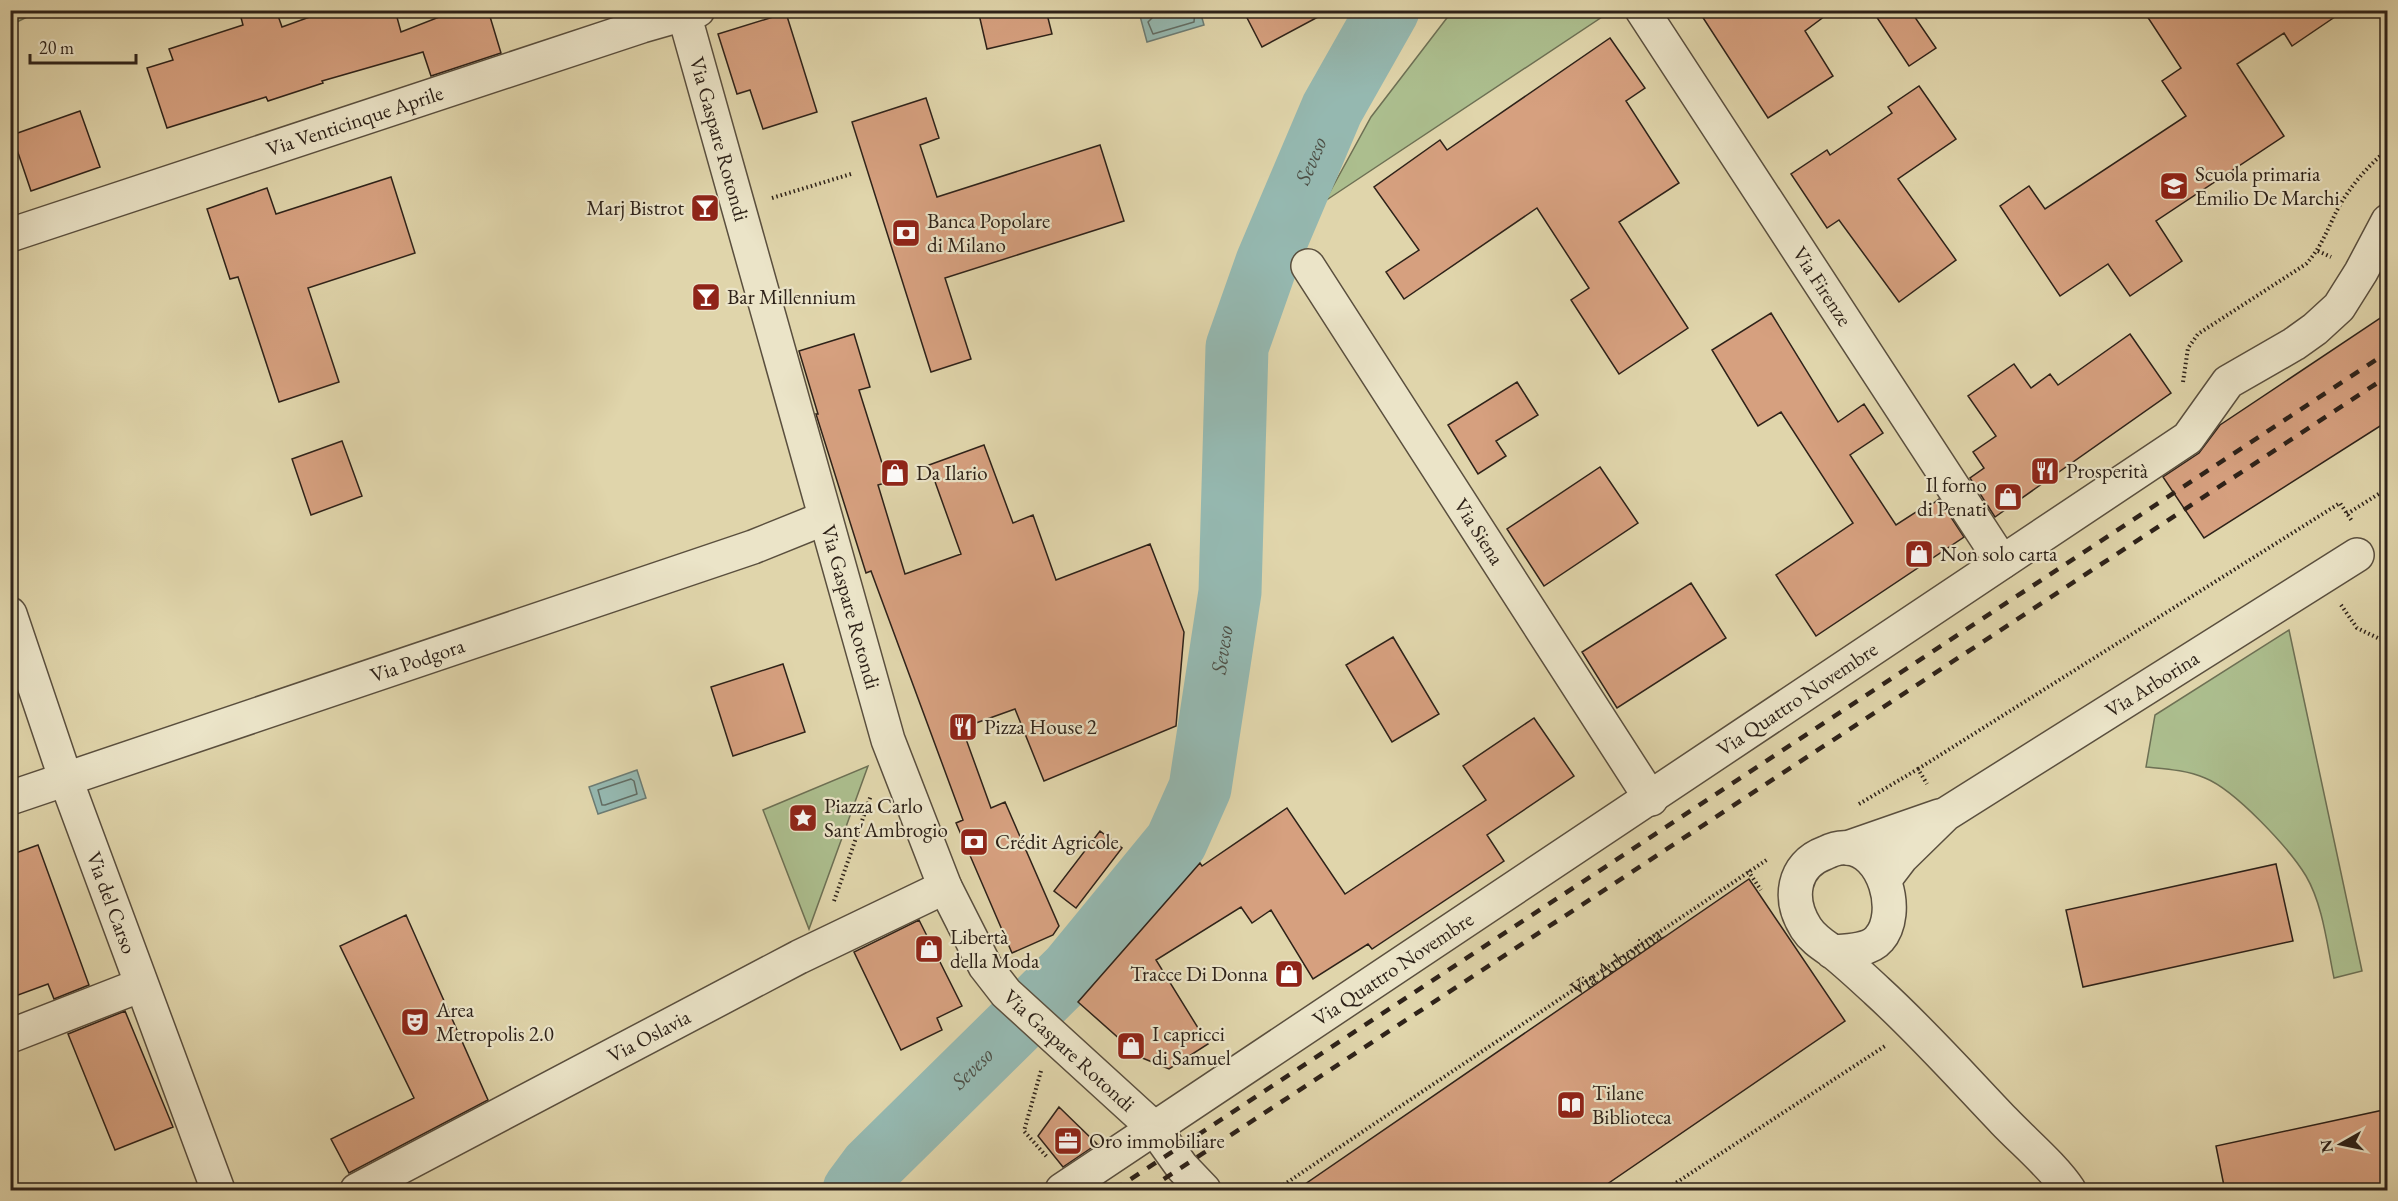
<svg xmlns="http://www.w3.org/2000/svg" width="2398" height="1201" font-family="'EB Garamond',serif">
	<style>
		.green { fill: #acbe8e; stroke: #6d7054; stroke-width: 1.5 }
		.water { fill: #95b8b0; stroke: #6c7c74; stroke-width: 1.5 }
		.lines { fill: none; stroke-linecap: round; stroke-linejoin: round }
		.shore { stroke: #626d64; stroke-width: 1.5 }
		.river { stroke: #95b8b0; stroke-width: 63 }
		.building { fill: #d6a07f; stroke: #2e2219; stroke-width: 1.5 }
		.minor-casing { stroke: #5a4f3e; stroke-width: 36 }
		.path { stroke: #2e2219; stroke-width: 4; stroke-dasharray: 1.5 3; stroke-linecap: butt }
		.minor { stroke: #ebe4c8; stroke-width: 33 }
		.rail { stroke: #2e2219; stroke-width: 4.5; stroke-dasharray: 10 10; stroke-linecap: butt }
		.labels { text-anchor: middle; stroke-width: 4.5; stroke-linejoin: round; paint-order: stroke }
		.street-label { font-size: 21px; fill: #2e2219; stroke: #ebe4c8 }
		.poi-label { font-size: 21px; fill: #2e2219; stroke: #ebe4c8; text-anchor: start }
		.water-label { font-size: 22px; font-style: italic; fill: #4d4f46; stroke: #ebe4c8 }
	</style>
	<rect width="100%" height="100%" fill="#e0d5ab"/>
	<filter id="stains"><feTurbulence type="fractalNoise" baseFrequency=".00333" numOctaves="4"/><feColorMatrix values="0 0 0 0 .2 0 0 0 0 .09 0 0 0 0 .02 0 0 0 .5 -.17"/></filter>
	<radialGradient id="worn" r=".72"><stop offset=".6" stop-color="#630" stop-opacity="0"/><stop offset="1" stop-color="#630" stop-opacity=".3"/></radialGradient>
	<!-- green -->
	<path class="green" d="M11 10H39V11L11 25Z
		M1453 10 1611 11 1325 201 1371 117Z
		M2289 630 2362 971 2334 978C2327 945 2323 905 2306 876 2289 848 2235 790 2205 778 2186 770 2166 769 2146 767L2155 715Z
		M868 766 809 929 763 810Z"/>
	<!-- water -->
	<path class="water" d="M1158 11H1200L1204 25 1147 42 1140 16Z
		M637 770 646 798 598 814 589 787Z"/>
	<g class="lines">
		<!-- shore -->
		<path class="shore" d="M1155 10 1154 16 1148 22 1153 34 1194 22 1195 10
			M631 779 634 781 637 794 605 805H602L598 790Z"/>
		<!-- river -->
		<path class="river" id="s1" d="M854 1190 871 1167 1071 970 1176 842 1200 788 1230 592 1237 347 1267 262 1332 109 1388 10"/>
	</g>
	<!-- building -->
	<path class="building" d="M239 10H276L282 27 329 10H395L401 32 457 10H488L501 53 431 76 423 52 322 81 323 83 268 101 266 97 167 128 147 68 173 60 169 49 243 25Z
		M978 10H1046L1052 34 987 49Z
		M1243 10H1331L1262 47Z
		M1698 10H1833L1805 31 1833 76 1768 118Z
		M1872 10H1910L1936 48 1909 66Z
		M2143 10H2345L2292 46 2284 33 2237 64 2284 136 2156 221 2182 261 2130 296 2108 264 2060 296 2000 206 2029 186 2045 209 2186 116 2162 81 2181 68Z
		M786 13 817 112 763 129 750 90 737 94 718 34Z
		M1610 38 1645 88 1626 101 1679 183 1619 222 1688 328 1619 374 1571 300 1589 288 1537 208 1404 299 1386 272 1419 250 1374 187 1440 140 1447 150Z
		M1919 86 1956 139 1898 179 1956 260 1899 302 1839 220 1827 228 1791 174 1827 150 1830 155 1892 113 1888 107Z
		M926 98 939 138 920 145 937 197 1100 145 1124 221 945 278 971 359 931 372 852 122Z
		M80 111 100 167 31 191 12 135Z
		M391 177 415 253 308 288 339 382 279 402 238 277 230 279 207 209 267 188 276 214Z
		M1771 313 1838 422 1864 404 1883 433 1850 455 1896 525 1930 503 1931 505 1939 499 1964 537 1816 636 1776 575 1853 523 1781 412 1758 426 1712 350Z
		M2388 313V421L2204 538 2163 477 2199 453 2220 425Z
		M854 334 870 387 859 390 888 482 878 485 905 574 961 554 929 465 984 445 1013 523 1033 515 1056 580 1150 544 1184 632 1176 726 1044 781 1015 709 962 728 991 808 1005 802 1059 926 1053 935 1012 953 956 823 963 820 871 571 866 573 816 414H818L799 351Z
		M2130 334 2171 393 1995 517 1970 478 1984 468 1973 452 1996 436 1968 396 2014 364 2031 388 2050 374 2058 385Z
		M1517 382 1538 415 1496 441 1506 456 1478 474 1448 425Z
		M342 441 362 496 311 515 292 459Z
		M1600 467 1638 523 1544 586 1507 529Z
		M1691 583 1726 638 1617 708 1582 652Z
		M1393 637 1439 714 1392 742 1346 665Z
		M783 664 805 732 733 756 711 687Z
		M1534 718 1574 776 1487 835 1504 861 1372 949 1368 944 1313 979 1271 910 1252 923 1241 907 1156 960 1208 1044 1169 1069 1140 1057 1078 1002 1200 863 1202 866 1287 808 1345 894 1486 800 1463 766Z
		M1100 831 1122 848 1076 908 1054 891Z
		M38 845 89 985 54 999 48 984 10 998V855Z
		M2276 864 2293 941 2083 987 2066 910Z
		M1749 879 1845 1021 1597 1191H1295Z
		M406 915 488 1100 349 1173 331 1139 414 1098 340 946Z
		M919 920 962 1006 937 1018 942 1030 901 1050 854 952Z
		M125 1011 173 1127 115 1150 68 1034Z
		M1059 1107 1097 1144 1063 1167 1038 1136Z
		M2388 1109V1191H2225L2216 1146Z"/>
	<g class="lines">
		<!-- minor casing -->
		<g class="minor-casing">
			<g id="minor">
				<path id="s3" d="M683 10 888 740 945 887 985 966 1006 993 1154 1128 1182 1167 1204 1190"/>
				<path id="s4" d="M1642 10 2002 562"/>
				<path id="s5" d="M10 235 642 26 698 10"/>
				<path id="s6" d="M1308 266 1651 799"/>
				<path id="s7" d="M10 614 66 780 218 1190"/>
				<path id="s8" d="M10 798 753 547 825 518"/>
				<path d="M1847 848 1939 816"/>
				<path id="s9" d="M1885 879 1901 858 1946 814 2357 555"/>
				<path d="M1832 952C1846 951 1869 951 1879 939 1902 913 1884 850 1847 848 1840 847 1831 850 1825 853 1792 865 1788 900 1806 928 1813 939 1823 945 1833 952 1848 964 1863 978 1877 991 1922 1032 1962 1077 2004 1121 2024 1142 2054 1167 2069 1190"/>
				<path d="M10 1036 141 985"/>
				<path id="s10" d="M357 1190 799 957 945 887"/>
				<path id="s11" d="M1062 1190 2188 438 2228 382 2294 344 2315 329 2339 307 2361 272 2388 221"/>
			</g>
		</g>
		<!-- path -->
		<g class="path">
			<path d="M772 198 851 174"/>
			<path d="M2318 251 2331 257"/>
			<path d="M2183 382 2188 348 2198 334 2306 264C2323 246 2329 224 2341 203 2354 182 2369 165 2388 149"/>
			<path d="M2381 404 2388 400"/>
			<path d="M2347 514 2388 488"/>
			<path d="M2341 605 2357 628 2388 643"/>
			<path d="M1918 769 2340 503 2352 521"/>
			<path d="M1859 804 1918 769 1927 784"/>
			<path d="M1748 871 1761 890"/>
			<path d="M834 901 871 795"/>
			<path d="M1041 1071 1024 1131 1047 1157"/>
			<path id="s2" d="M1276 1190 1768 859"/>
			<path d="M1665 1190 1885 1046"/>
		</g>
		<!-- minor -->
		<use href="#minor" class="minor"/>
		<!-- rail -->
		<path class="rail" d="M1114 1190 2388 352
			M1147 1190 2388 376"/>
	</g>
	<!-- icons -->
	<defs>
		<g id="school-square" transform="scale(1.5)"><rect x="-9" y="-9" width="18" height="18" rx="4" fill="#8f2418" stroke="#ebe4c8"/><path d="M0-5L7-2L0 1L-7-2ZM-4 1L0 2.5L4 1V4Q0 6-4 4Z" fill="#fff"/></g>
		<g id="bar-square" transform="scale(1.5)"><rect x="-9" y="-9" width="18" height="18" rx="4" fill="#8f2418" stroke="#ebe4c8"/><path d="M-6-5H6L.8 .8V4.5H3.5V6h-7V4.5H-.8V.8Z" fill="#fff"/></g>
		<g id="bank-square" transform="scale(1.5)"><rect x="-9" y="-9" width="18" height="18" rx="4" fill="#8f2418" stroke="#ebe4c8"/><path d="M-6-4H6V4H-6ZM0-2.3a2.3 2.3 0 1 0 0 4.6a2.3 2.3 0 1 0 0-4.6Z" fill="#fff"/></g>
		<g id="restaurant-square" transform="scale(1.5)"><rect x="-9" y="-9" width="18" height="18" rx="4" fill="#8f2418" stroke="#ebe4c8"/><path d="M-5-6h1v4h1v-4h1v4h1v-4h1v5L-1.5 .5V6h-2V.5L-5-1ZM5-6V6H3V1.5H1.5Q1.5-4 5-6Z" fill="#fff"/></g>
		<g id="shop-square" transform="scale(1.5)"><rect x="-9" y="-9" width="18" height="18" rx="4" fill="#8f2418" stroke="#ebe4c8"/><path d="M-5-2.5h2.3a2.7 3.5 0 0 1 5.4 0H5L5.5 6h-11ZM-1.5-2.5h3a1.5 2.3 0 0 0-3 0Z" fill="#fff"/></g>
		<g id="sight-square" transform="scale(1.5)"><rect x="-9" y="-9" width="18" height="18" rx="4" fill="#8f2418" stroke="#ebe4c8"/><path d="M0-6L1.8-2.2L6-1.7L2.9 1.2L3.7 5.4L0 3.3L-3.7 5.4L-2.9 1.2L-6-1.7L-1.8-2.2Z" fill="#fff"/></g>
		<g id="theatre-square" transform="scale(1.5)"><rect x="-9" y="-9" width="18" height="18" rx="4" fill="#8f2418" stroke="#ebe4c8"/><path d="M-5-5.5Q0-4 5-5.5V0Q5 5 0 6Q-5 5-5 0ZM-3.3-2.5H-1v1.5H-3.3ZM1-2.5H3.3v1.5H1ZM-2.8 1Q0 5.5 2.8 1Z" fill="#fff"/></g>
		<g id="library-square" transform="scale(1.5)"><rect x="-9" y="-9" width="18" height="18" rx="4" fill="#8f2418" stroke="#ebe4c8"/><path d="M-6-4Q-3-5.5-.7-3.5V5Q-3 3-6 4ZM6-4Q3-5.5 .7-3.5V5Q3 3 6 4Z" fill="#fff"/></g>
		<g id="office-square" transform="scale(1.5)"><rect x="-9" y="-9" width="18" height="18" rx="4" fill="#8f2418" stroke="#ebe4c8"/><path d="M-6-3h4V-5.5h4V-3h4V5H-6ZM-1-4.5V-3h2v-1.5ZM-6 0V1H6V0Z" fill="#fff"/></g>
	</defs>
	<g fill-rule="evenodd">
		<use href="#school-square" x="2174" y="186"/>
		<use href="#bar-square" x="705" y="208"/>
		<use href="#bank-square" x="906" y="233"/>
		<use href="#bar-square" x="706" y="297"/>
		<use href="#restaurant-square" x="2045" y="471"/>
		<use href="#shop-square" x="895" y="473"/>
		<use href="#shop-square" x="2008" y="497"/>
		<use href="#shop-square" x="1919" y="554"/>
		<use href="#restaurant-square" x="963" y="727"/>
		<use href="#sight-square" x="803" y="818"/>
		<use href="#bank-square" x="974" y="842"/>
		<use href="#shop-square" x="929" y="949"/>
		<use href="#shop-square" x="1289" y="974"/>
		<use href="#theatre-square" x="415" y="1022"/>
		<use href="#shop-square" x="1131" y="1046"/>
		<use href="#library-square" x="1571" y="1105"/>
		<use href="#office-square" x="1068" y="1141"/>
	</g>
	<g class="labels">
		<!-- street labels -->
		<g class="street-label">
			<text dy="7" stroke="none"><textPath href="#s5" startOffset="363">Via Venticinque Aprile</textPath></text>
			<text dy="7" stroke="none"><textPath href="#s3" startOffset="134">Via Gaspare Rotondi</textPath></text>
			<text dy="7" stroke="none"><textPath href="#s4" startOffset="330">Via Firenze</textPath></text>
			<text dy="7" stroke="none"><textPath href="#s6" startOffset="316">Via Siena</textPath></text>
			<text dy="7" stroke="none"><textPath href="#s3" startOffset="620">Via Gaspare Rotondi</textPath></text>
			<text dy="7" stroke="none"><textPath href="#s8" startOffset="430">Via Podgora</textPath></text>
			<text dy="7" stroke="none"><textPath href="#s9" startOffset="333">Via Arborina</textPath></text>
			<text dy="7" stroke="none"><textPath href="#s11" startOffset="884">Via Quattro Novembre</textPath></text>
			<text dy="7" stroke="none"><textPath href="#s7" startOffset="306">Via del Carso</textPath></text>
			<text dy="7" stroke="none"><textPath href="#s2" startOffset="410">Via Arborina</textPath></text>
			<text dy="7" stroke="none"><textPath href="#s11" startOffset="398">Via Quattro Novembre</textPath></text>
			<text dy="7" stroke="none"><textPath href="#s10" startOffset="330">Via Oslavia</textPath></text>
			<text dy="7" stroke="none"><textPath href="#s3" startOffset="1124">Via Gaspare Rotondi</textPath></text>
		</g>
		<!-- poi labels -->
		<g class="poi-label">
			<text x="2195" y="181">Scuola primaria<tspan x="2195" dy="24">Emilio De Marchi</tspan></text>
			<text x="684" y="215" text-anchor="end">Marj Bistrot</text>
			<text x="927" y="228">Banca Popolare<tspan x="927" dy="24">di Milano</tspan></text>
			<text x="727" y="304">Bar Millennium</text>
			<text x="2066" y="478">Prosperità</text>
			<text x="916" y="480">Da Ilario</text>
			<text x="1987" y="492" text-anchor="end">Il forno<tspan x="1987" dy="24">di Penati</tspan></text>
			<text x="1940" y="561">Non solo carta</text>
			<text x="984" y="734">Pizza House 2</text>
			<text x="824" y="813">Piazza Carlo<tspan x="824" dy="24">Sant'Ambrogio</tspan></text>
			<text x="995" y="849">Crédit Agricole</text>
			<text x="950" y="944">Libertà<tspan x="950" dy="24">della Moda</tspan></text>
			<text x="1268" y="981" text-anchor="end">Tracce Di Donna</text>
			<text x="436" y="1017">Area<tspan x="436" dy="24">Metropolis 2.0</tspan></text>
			<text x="1152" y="1041">I capricci<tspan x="1152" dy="24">di Samuel</tspan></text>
			<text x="1592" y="1100">Tilane<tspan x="1592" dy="24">Biblioteca</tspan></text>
			<text x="1089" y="1148">Oro immobiliare</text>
		</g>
		<!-- water labels -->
		<g class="water-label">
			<text dy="8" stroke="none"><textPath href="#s1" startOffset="1178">Seveso</textPath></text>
			<text dy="8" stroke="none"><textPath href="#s1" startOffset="674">Seveso</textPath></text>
			<text dy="8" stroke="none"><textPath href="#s1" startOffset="170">Seveso</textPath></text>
		</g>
	</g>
	<!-- margin -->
	<rect width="2398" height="1201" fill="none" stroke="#e0d5ab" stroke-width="36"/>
	<rect x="12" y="12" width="2374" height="1177" fill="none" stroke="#2e2219" stroke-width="3"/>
	<rect x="18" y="18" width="2362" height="1165" fill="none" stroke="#2e2219" stroke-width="1.5"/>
	<!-- north arrow -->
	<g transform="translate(2341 1144) rotate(261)" stroke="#ebe4c8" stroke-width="4.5" paint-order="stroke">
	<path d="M0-4.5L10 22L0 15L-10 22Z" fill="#2e2219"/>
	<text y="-9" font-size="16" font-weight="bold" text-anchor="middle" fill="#2e2219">N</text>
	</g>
	<!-- scale -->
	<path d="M30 54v9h106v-9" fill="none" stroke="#2e2219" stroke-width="3"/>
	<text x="39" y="54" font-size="18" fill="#2e2219" stroke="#ebe4c8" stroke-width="4.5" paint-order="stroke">20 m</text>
	<rect width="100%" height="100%" filter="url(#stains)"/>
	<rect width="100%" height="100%" fill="url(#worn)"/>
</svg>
